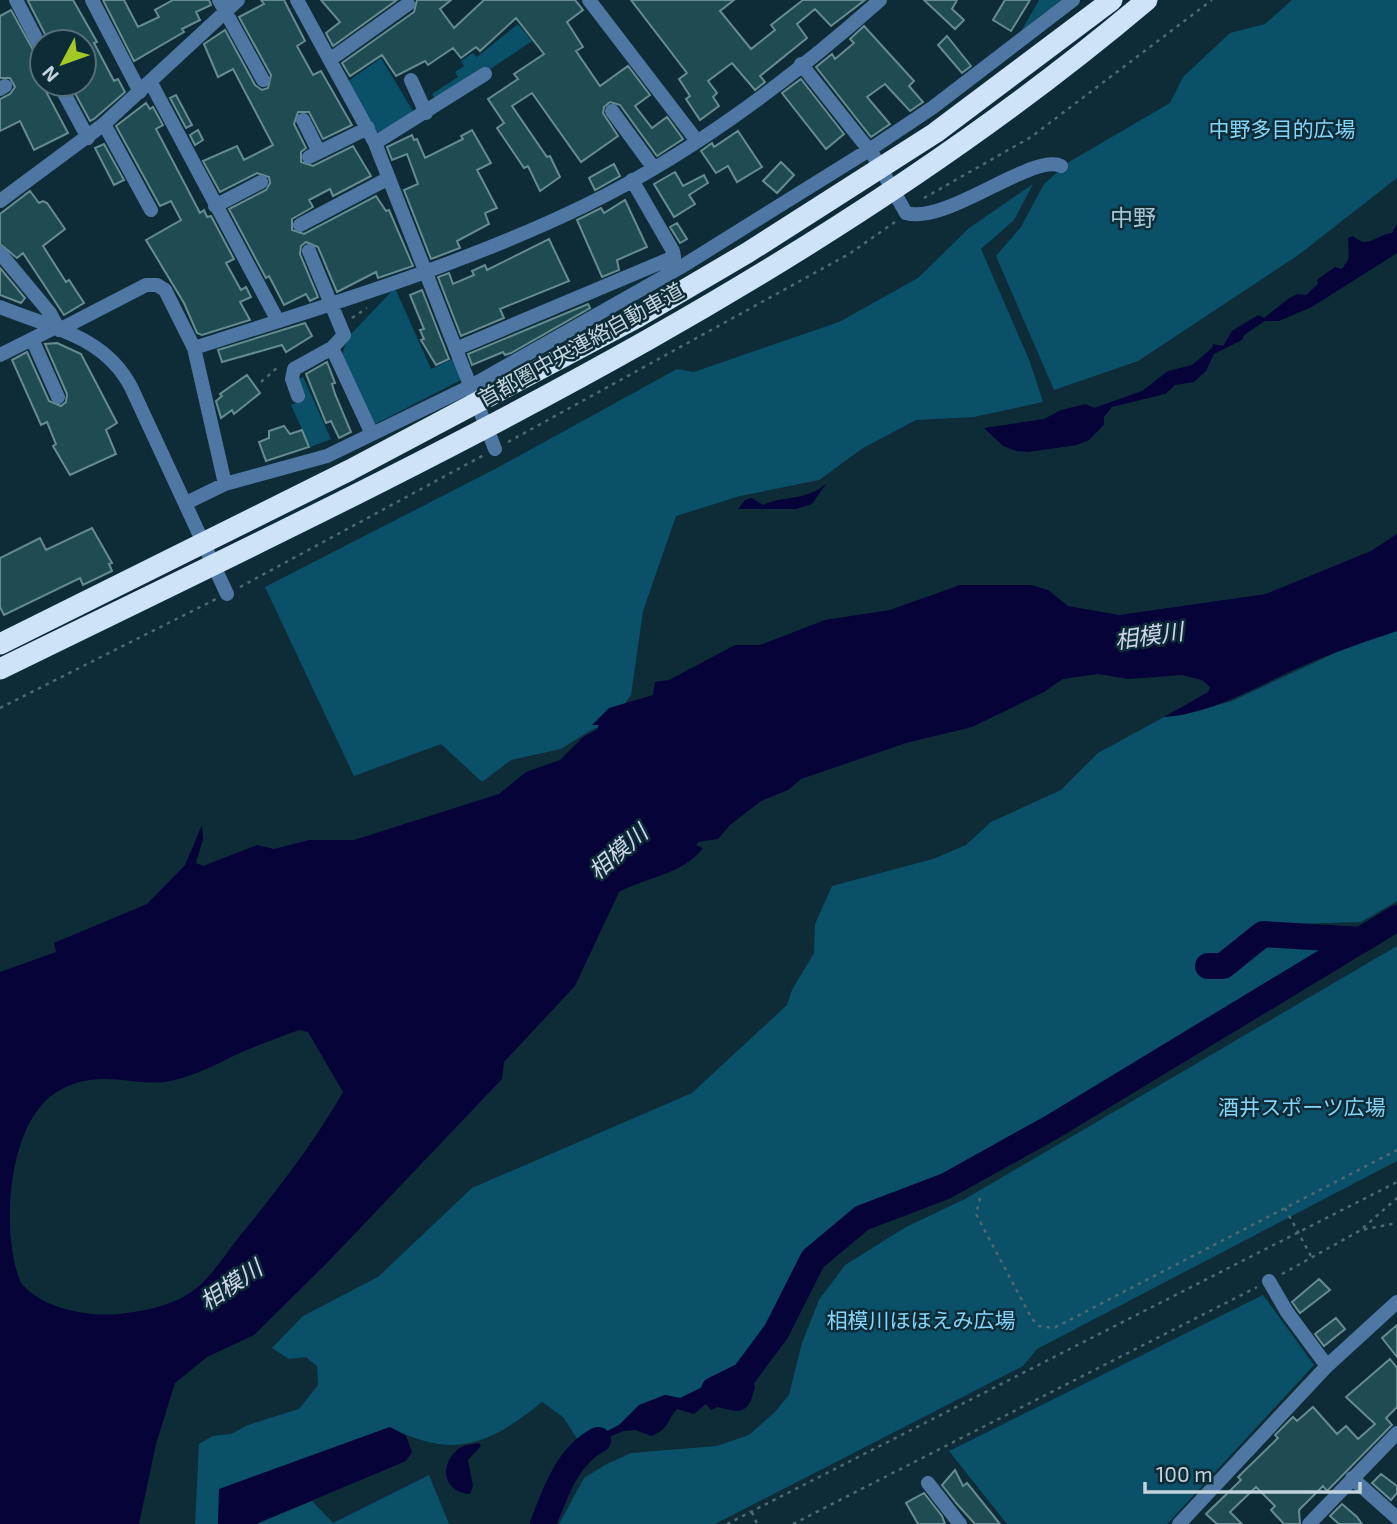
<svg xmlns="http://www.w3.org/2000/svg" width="1397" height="1524" font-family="'Exo 2','Noto Sans JP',sans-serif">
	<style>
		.green { fill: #0a5069 }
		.water { fill: #060338; fill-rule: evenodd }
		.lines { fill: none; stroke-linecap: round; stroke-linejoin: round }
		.river { stroke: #060338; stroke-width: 26 }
		.building { fill: #1f4b52; stroke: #668c92; stroke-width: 2 }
		.path { stroke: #4f6973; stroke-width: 2.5; stroke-dasharray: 3.5 5; stroke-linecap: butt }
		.minor { stroke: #4e78a3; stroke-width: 14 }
		.highway { stroke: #cee2f8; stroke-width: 21 }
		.labels { text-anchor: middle; stroke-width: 5; stroke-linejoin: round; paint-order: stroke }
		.park-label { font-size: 21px; fill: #86d4f8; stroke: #0d2c38 }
		.street-label { font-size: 21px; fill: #c4d4dd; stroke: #0d2c38 }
		.neighbourhood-label { font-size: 23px; fill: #a4c5d6; stroke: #0d2c38 }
		.water-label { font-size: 23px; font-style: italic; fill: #ced5eb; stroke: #0d2c38 }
	</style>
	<rect width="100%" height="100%" fill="#0d2c38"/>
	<!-- green -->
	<path class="green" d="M1039 0H1061L1022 30Z
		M1292 0H1397V178L1297 256 1138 361 1054 390 996 256 1021 227 1044 184 1069 162 1170 103 1183 77 1230 33 1265 24Z
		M518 24 532 41 486 72 482 67 435 99 432 94 458 77 455 72 464 66 461 61 473 53 477 57Z
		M381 58 414 113 379 132 375 131 347 82Z
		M1033 184 1014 220 981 249 1030 362 1043 402 974 417 916 420 863 448 819 480 740 496 676 516 643 611 631 695 611 722 591 730 561 749 511 760 482 782 441 744 354 776 265 587 497 468 677 369 694 372 839 322 918 278 969 228Z
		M395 288 431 369 453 359 461 376 459 381 375 424 341 358 348 337Z
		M303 377 331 439 310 447 291 405 303 400 295 380Z
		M1397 631V901L1361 922 1263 925 1224 961 1208 966 1207 974 1247 956 1267 938 1339 943 1328 957 956 1177 927 1193 900 1201 873 1214 854 1231 814 1276 786 1329 769 1328 752 1344 739 1375 719 1379 680 1398 665 1395 639 1405 619 1425 594 1438 583 1448 563 1417 542 1402C489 1445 454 1460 390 1427L220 1489 218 1524H195L199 1444 213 1436 231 1434 248 1425 299 1409 318 1385 317 1366 306 1357 289 1359 272 1348 303 1316 378 1277 472 1188 692 1093 787 1005 792 990 814 953 815 924 832 886 933 859 966 845 991 822 1061 790 1098 753 1164 717 1182 715 1232 701 1348 647Z
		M1397 946V1161L1037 1349 1023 1366 715 1524H559L584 1478 605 1465 631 1453 717 1446 749 1435 775 1412 789 1395 802 1343 819 1300 845 1265 906 1227 965 1199Z
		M1263 1295 1314 1365 1167 1524H1007L949 1451Z
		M429 1475 449 1524H256L312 1501 333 1523Z"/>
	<!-- water -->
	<path class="water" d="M1397 224V253L1312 307 1279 321H1265L1244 335 1242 340 1214 354 1206 371 1194 382 1175 385 1165 394 1112 407 1104 417V425L1089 440 1077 445 1028 452 1016 451 1003 446 984 428 1044 419 1061 410 1086 404 1094 408 1142 391 1168 371 1192 365 1212 348 1213 344 1223 346 1232 331 1258 315 1264 318 1288 299 1297 294 1306 295 1318 284 1317 280 1335 267 1342 269 1349 258 1348 238 1353 236C1369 250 1374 235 1392 233Z
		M826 484 812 504 796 509H738L745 500 752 498 763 505C783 495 804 502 826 484Z
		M1397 534V631C1364 642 1332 653 1300 667 1255 687 1214 713 1164 717L1208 692 1210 687 1202 680 1182 675 1129 679 1098 674 1063 679 1044 692 972 727 906 743 801 779 788 790 761 801 730 825 718 839 698 842 696 845 703 848C684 874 644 878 619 892L575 986 504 1062 502 1079 327 1263 254 1335 207 1357 175 1383 156 1444 139 1524H0V972L56 952 54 943 147 904 185 865 202 825 203 839 196 863 203 866 257 845 274 849 309 840H354L499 794 526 772 560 760 583 737 598 729V725H592L609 708 653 695 655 682 669 680 735 645H760L825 620 890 610 960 585H1031L1048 590 1068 606 1119 615 1266 594 1371 551ZM299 1030 308 1032 343 1092C313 1145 274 1194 235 1242 223 1258 210 1278 194 1290 173 1306 144 1311 119 1314 89 1317 42 1309 21 1283 0 1235 6 1116 62 1089 104 1068 134 1088 171 1081 199 1075 223 1060 249 1049 266 1042 283 1036 299 1030Z
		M739 1375 749 1376 755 1386C749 1415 741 1413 717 1407L711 1410 706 1404 694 1414 677 1409C666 1421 671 1427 652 1436L635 1430 623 1431 589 1446 579 1463 572 1462 578 1451 594 1438 619 1425 639 1405 665 1395 680 1398 719 1379Z
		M390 1427 406 1436 412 1452 406 1461 256 1524H218L219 1489Z
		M479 1443 481 1446 468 1460 473 1486 470 1494C444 1492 438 1467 458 1449 463 1445 473 1444 479 1443Z"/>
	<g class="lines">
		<!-- river -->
		<path class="river" d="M1208 966H1223L1263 934 1361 940
			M714 1390 744 1375 776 1332 813 1259 862 1218 946 1186 1052 1127 1397 918
			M543 1524C555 1494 567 1456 598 1440"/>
	</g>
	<!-- building -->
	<path class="building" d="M30 0H73L97 42 94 43 114 81 118 79 125 92 94 119 90 121 70 84H84V42H49L28 1Z
		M103 0H124L138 27 159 17 155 10 173 0H209L211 5 196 12 200 20 182 29 184 32 134 61Z
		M261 0H284L305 41 297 46 313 75 321 71 352 125 323 139 309 112H298L294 124 306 148 301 152V162L313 166 353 146 371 176 333 196 330 189 309 200 313 207 292 219V230L304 234 376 196 386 211 389 210 413 266 378 278 376 272 337 292 318 247 306 242 301 246 300 254 318 297 310 301 306 294 284 305 269 276 266 278 229 209 266 190 270 183 269 177 257 173 220 192 203 161 237 146 244 160 273 145 233 69 218 77 204 44 225 30 255 85 262 90 268 88 271 75 239 17 264 4Z
		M321 0H397L333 46 326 33 340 22Z
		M417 0H451L440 9 454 28 484 0H575L583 10 567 22 583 47 576 51 600 86 628 66 650 95 635 106 652 128 667 117 683 139 657 156 620 105 610 102 604 107 603 113 618 136 581 162 532 93 512 106 547 157 550 156 560 177 540 191 528 166 524 168 497 128 504 123 488 99 518 79 514 74 544 54 516 18 480 51 476 47 461 58 453 48 428 65 425 61 396 76 382 55 350 76 348 73 342 63 414 12Z
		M631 0H734L720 11 751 49 775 30 771 25 803 0H865L831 26 815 9 797 24 807 38 760 76 765 82 755 90 732 63 708 81 717 93 713 97 719 106 700 120 686 99 690 96 679 79 687 73Z
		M924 0H957L952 9 964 20 955 29Z
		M1005 0H1030L1011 31 993 20Z
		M11 10 42 66 39 73 42 84 68 133 34 150 20 121 0 131V99L10 94 15 87 10 78H0V16Z
		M864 26 914 81 909 86 923 102 910 111 885 84 867 97 890 124 871 137 816 67 832 54 835 59 854 43 850 39Z
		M947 36 971 66 962 73 938 45Z
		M801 79 844 134 826 149 782 93Z
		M176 95 192 125 186 128 170 98Z
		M146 103 150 109 153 107 163 125 156 129 200 213 204 210 207 217 211 216 234 259 226 263 241 290 246 287 251 297 240 302 250 320 202 335 197 333 184 303 146 240 181 220 171 201 160 206 116 126Z
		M198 130 203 140 195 145 190 135Z
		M472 130 491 163 477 170 497 208 485 213 489 224 457 241 460 248 431 259 404 190 418 184 407 154 392 160 387 147 412 135 414 140 417 139 425 158 463 139 461 136Z
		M738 131 762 167 737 182 728 166 716 173 701 151 712 143 714 147Z
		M104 144 124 180 114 185 95 148Z
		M781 162 794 175 777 193 763 181Z
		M614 164 620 176 595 190 589 178Z
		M675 172 683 186 704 175 708 183 689 195 695 204 674 217 654 184Z
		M30 191 39 203 43 201 47 203 65 229 43 246 66 282 69 280 84 303 64 315 23 253 17 258 0 244V214Z
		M625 200 647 247 617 260 619 270 602 277 577 220 601 208 604 213Z
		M677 223 687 239 680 243 670 227Z
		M549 239 569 281 500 309 504 318 461 336 438 277 449 273 453 284 474 275 472 271 485 265 487 270Z
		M0 268 25 298 21 303 0 295Z
		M422 290 449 359 436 365 421 340 424 339 420 330 424 329 410 295Z
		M588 304 590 308 511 353 505 355 503 352 472 365 468 354Z
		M305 323 312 336 286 352 282 345 222 362 218 350Z
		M57 343 81 354 117 423 106 430 116 454 70 475 53 446 56 444 47 422 41 425 12 360 27 352 49 401 61 406 66 402 67 394 45 344Z
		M327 362 335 383 332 384 335 394 351 432 339 438 331 421 326 423 306 374Z
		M247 375 260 393 234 414 232 410 221 418 216 401 222 396 220 394Z
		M284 426 290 434 302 430 309 447 266 461 259 442 269 438V431Z
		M92 528 112 563 109 564 112 571 83 585 80 578 4 615 0 607V558L40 538 46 550Z
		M1319 1279 1330 1290 1300 1313 1292 1302Z
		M1336 1318 1345 1329 1324 1346 1315 1334Z
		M1397 1325V1357L1382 1338Z
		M1390 1359 1397 1368V1407L1386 1418 1392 1425 1327 1491 1323 1486 1299 1510 1300 1524H1284L1271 1510 1275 1506 1256 1487 1230 1512 1242 1524H1217L1206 1514 1241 1480 1238 1477 1278 1438 1275 1435 1293 1417 1297 1421 1313 1407 1337 1434 1346 1426 1358 1439 1375 1424 1346 1397Z
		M955 1470 963 1486 967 1483 1000 1524H975L957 1504 942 1485Z
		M1381 1474 1397 1486V1493L1391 1500 1372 1483Z
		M924 1493 942 1516 945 1524H918L906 1503Z
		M1342 1504 1357 1517 1362 1524H1339L1330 1516Z"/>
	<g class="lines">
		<!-- path -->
		<path class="path" d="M924 198 1031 137 1212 0
			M352 318 367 308
			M261 382 279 366
			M508 442 849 254 895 222
			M240 587 484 455
			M0 708 216 599
			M980 1198 976 1214 1032 1319 1039 1326 1054 1328 1397 1150
			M1285 1208 1312 1258
			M1363 1228 1397 1198
			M1282 1274 1361 1230 1397 1223
			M752 1512 757 1524
			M727 1524 1397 1182
			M793 1524 1257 1287"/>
		<!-- minor -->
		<path class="minor" d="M16 0 42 50
			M92 0 140 92
			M219 0 263 80
			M297 0 375 143 495 449
			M589 0 697 141
			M331 59 408 4
			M801 64 873 155 906 213C947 225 1033 152 1061 166
			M411 80 426 113
			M151 83 278 321
			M59 84 88 138
			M0 89 5 86
			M612 111 653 167
			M303 120 319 152
			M104 124 151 210
			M375 143 485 74
			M309 157 368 128
			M0 201 104 124 238 0
			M215 206 261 182
			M300 225 389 178
			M0 253 50 313 59 330
			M0 307C50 328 104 335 131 387L227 594
			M59 330 146 285H157L165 290 194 348 225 484
			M32 339 58 397
			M194 348C325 306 460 266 584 206 692 154 790 80 880 0
			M332 348 372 434
			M458 348 674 257 673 251 632 180
			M0 355 54 328
			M298 396 292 379 294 369 332 348 344 335 309 251
			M186 503 225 484 327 456 471 386 681 267 869 150 932 108 1073 0
			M1269 1281 1287 1312 1327 1366
			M1352 1478 1397 1518
			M928 1483 960 1524
			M1179 1524 1327 1366 1397 1302
			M1309 1524 1397 1433"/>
		<!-- highway -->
		<path class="highway" d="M0 644 350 470 638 317 747 253 935 133 1112 0
			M0 669C396 475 808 287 1147 0"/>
	</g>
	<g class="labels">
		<!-- park labels -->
		<g class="park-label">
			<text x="1282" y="137">中野多目的広場</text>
			<text x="1302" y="1115">酒井スポーツ広場</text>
			<text x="921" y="1328">相模川ほほえみ広場</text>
		</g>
		<!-- street labels -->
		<g class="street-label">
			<text transform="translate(581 345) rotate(-29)" y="7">首都圏中央連絡自動車道</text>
		</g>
		<!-- neighbourhood labels -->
		<g class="neighbourhood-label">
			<text x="1133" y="226">中野</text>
		</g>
		<!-- water labels -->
		<g class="water-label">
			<text transform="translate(1149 636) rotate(-8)" y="8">相模川</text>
			<text transform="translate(618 852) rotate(-41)" y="8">相模川</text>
			<text transform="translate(231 1285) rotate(-34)" y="8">相模川</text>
		</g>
	</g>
	<!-- north arrow -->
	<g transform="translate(63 63) rotate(229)"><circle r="33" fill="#0d2c38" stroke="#566f7a" stroke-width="2"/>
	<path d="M0-5L12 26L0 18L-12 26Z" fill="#a3c927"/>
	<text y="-10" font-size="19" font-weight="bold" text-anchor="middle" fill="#c4d4dd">N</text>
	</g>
	<!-- scale -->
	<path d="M1145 1482v10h215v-10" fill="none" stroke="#c4d4dd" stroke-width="3.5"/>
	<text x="1156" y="1482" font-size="21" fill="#c4d4dd" stroke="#0d2c38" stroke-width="5" paint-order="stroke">100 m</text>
</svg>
